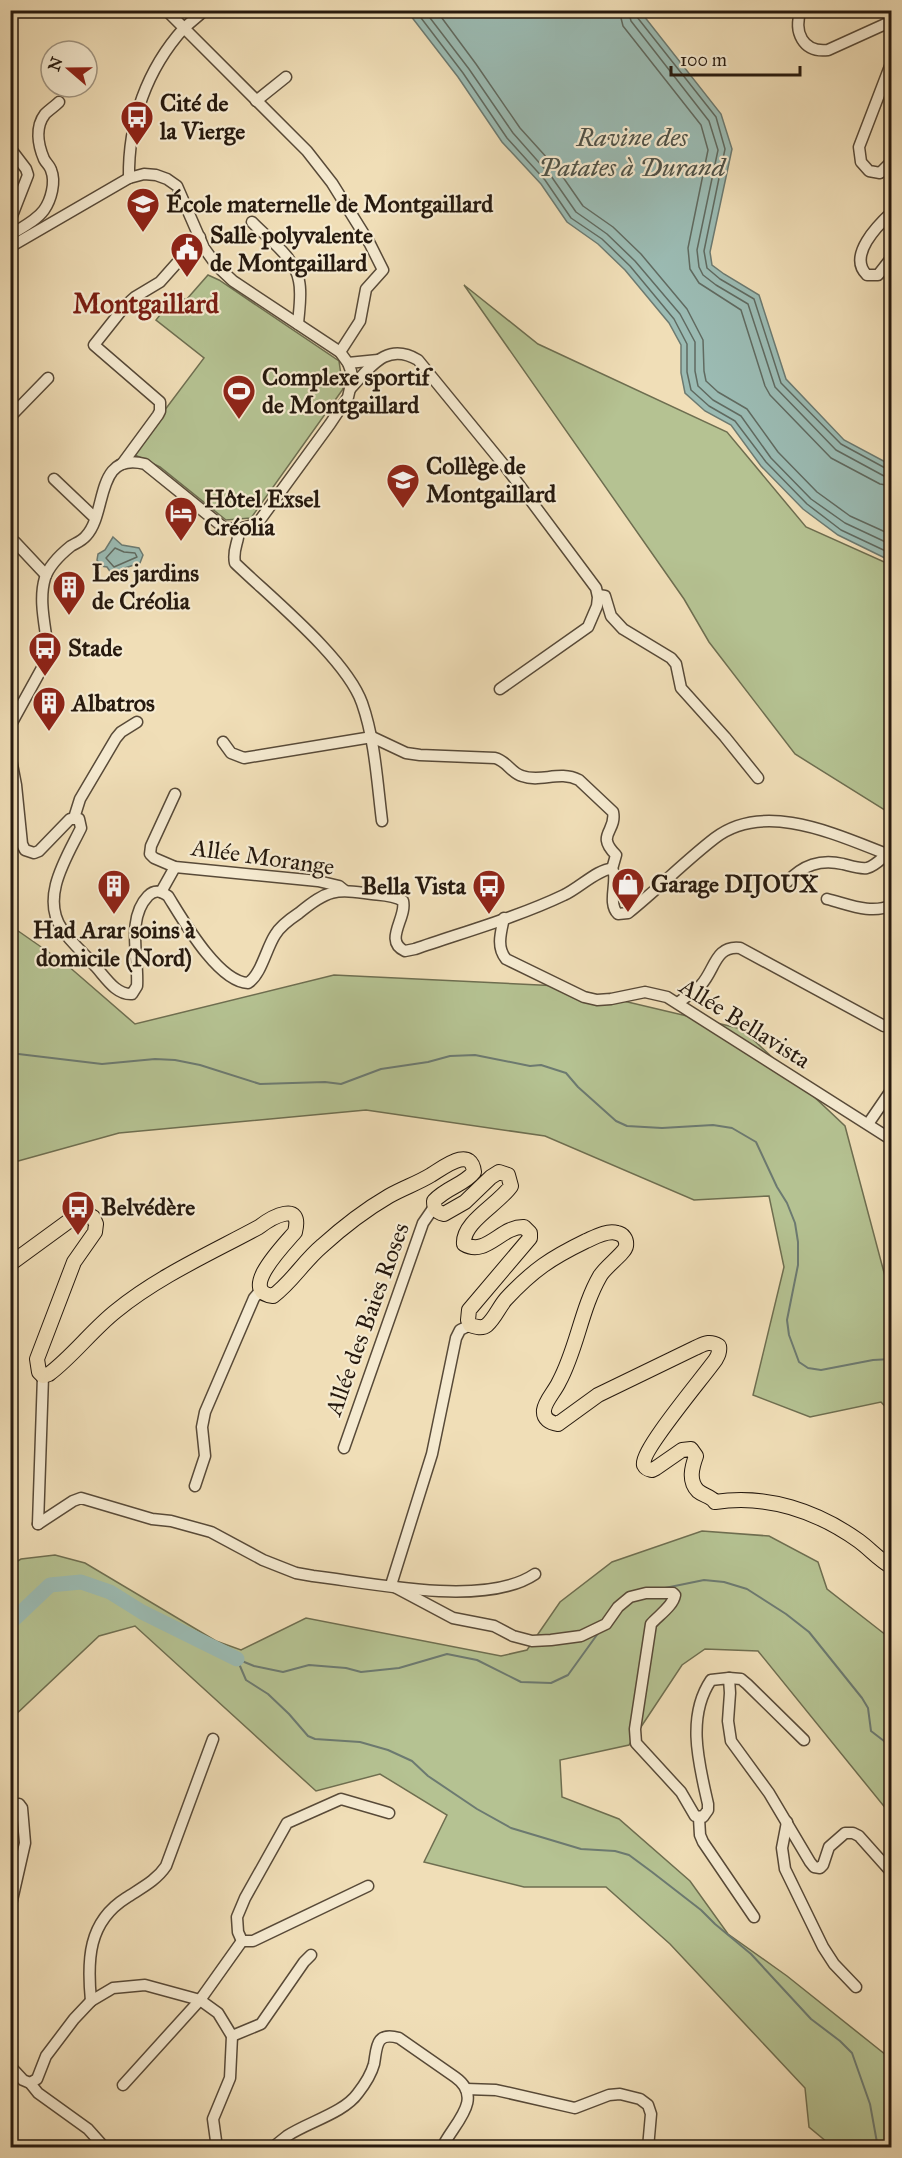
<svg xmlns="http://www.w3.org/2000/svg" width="902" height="2158" font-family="'IM FELL Great Primer',serif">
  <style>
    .green { fill: #b5c292; stroke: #6e6e50; stroke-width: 1.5 }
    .water { fill: #9bbbb3; stroke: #6c7a71; stroke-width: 1.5 }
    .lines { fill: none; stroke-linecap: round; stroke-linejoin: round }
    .shore { stroke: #606a60; stroke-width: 1.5 }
    .stream { stroke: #6c7a71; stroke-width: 2 }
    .river { stroke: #9bbbb3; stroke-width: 15 }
    .minor-casing { stroke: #584a38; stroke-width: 13 }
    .major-casing { stroke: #26190e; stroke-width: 16 }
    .minor { stroke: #f5ead0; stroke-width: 10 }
    .major { stroke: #f0deb7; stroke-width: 14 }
    .labels { text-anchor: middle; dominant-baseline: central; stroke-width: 4.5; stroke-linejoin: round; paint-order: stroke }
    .poi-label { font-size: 24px; font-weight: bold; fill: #26190e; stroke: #f5ead0; text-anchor: start }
    .street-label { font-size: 24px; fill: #26190e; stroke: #f5ead0 }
    .water-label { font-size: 26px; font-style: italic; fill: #4f5248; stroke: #f5ead0 }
    .quarter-label { font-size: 27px; font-weight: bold; fill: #7a1f14; stroke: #f5ead0 }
  </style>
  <rect width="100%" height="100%" fill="#f0deb7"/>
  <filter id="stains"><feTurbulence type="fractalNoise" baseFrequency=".00333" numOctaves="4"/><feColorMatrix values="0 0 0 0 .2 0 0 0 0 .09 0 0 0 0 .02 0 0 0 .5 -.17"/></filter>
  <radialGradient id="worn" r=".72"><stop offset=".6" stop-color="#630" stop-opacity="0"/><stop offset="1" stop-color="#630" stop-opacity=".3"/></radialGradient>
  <g class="green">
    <polygon points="208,275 219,280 339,361 343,389 251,518 226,520 160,467 135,455 134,451 204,358 156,320 176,294 186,300"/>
    <polygon points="464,285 538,344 727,432 806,527 891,565 891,814 795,754 709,642 684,599"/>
    <polygon points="11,926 67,965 135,1024 334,975 560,986 742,1029 845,1126 886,1280 891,1283 891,1413 881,1402 810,1417 753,1395 784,1267 769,1196 694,1200 545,1136 366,1110 119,1133 11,1163"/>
    <polygon points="702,1531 769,1536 818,1562 827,1589 891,1639 891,1815 758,1651 705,1649 682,1665 629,1745 560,1760 562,1797 619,1819 690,1881 728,1934 787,1976 891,2059 891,2147 833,2147 809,2127 805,2088 670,1944 606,1887 524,1887 424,1862 447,1815 380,1774 316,1791 135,1626 99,1636 11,1719 11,1565 21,1559 55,1555 85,1563 216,1641 241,1650 306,1618 501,1656 527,1650 560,1602 612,1562"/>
  </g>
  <g class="water">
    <polygon points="407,11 640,11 721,114 732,149 710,252 712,265 724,274 759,295 786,379 844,440 891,465 891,561 838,535 803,509 761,466 731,425 705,411 685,393 681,373 681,345 669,323 625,270 598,244 567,222 541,184 502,142 458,77"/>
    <polygon points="113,537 122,545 139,548 143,555 140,563 125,568 116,580 107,567 101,566 97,560 98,554 105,550"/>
  </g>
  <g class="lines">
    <g class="shore">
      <polyline points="415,10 463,73 507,138 545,180 571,218 602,239 630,266 674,319 687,344 687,372 691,390 709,406 735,421 766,462 807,504 841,530 892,554"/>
      <polyline points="424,10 469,69 513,133 551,176 576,212 607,234 635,261 680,314 695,342 695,371 698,386 713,400 741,416 771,458 811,499 845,523 892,545"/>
      <polyline points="436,10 476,64 520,128 558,170 583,206 613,227 641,254 687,309 703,340 704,371 706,381 718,392 747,409 778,452 817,492 850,516 892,535"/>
      <polyline points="619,10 623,26 701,125 708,150 688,248 690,269 699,283 741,310 765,386 770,395 831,458 880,484 892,486"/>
      <polyline points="628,10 631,21 709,121 718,150 697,250 699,267 703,275 716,285 748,304 775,387 836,450 884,476 892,477"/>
      <polyline points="635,10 637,17 716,117 725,149 704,251 707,268 720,279 754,299 781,383 841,444 887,469 892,470"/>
      <polygon points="115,548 124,552 135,553 137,557 114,567 106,558"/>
    </g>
    <g class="stream">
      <polyline points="10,1053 102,1064 155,1059 175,1060 200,1065 260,1084 325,1082 341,1084 381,1069 428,1062 450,1056 475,1055 530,1066 541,1065 566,1073 578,1087 616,1121 627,1126 662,1128 713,1125 732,1128 756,1142 777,1187 787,1203 795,1223 798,1242 798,1265 787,1320 789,1335 799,1362 808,1368 821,1370 873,1360 892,1359"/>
      <polyline points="665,1588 704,1580 724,1582 747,1589 786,1614 809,1632 862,1698 868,1708 871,1731 884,1741 892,1753"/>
      <polyline points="237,1659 246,1680 268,1694 289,1714 308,1736 315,1739 360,1742 388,1750 412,1761 428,1776 477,1809 511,1828 581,1849 615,1851 629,1855 652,1872 701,1910 715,1924 751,1954 811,2019 840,2041 852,2053 870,2104 878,2148"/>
      <polyline points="237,1659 254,1666 283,1672 309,1665 346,1668 361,1672 399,1668 447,1654 477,1660 521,1682 551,1683 568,1675 599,1632"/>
    </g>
    <polyline class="river" points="10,1623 50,1585 81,1582 110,1592 142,1612 237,1659"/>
    <defs>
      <g id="minor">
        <polyline points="205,10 184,28 307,151 332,183 370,244 383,270 366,289 360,321 340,352"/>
        <path d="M801,10c-8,22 2,43 27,40l64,-29"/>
        <polyline points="892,61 859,147 861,162 869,171 880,173 892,161"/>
        <polyline points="256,101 286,77"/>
        <polyline points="10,148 26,169 28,175 10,221"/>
        <path d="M129,178c-1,-56 18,-109 55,-150l-18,-18"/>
        <path d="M892,212c-14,13 -45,44 -25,63h11l14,-18"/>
        <path d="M252,222c15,16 43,35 47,59 3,13 0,29 -1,43"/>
        <path d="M10,235c11,-7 26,-14 34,-25 7,-10 12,-28 7,-40 -1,-4 -5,-7 -7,-11 -6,-14 -9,-32 1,-45 4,-4 10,-8 14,-12"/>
        <path d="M10,247l119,-69 15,-4 12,1 11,4 10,7 27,62 13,18 16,15 107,71 8,11 3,8 1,9 -4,17 -18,27 -70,96c-11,9 -23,10 -37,7l-78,-63c-51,-13 -37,49 -59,72 -4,5 -10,7 -15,10 -10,8 -22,20 -26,32 -7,23 1,50 3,73l-1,8 -37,67"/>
        <polyline points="348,363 378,360"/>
        <path d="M350,389c20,-21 36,-48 68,-29l90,110 88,118 2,9 -1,9 -9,21 -88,62"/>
        <polyline points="10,417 48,378"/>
        <polyline points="122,464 158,415 160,411 160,402 94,345 125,306 135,297 160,282 200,237"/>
        <polyline points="54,479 95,518"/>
        <path d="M239,529c0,14 -7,20 -4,34 35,34 111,95 127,140 13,37 15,78 20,118"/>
        <polyline points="15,542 46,575"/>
        <polyline points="598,595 605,596 611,616 623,629 671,658 676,664 681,688 725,737 758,778"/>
        <path d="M223,742l8,11 13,5 128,-21 34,16 14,2 75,3c12,3 16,15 27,18 19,7 37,-6 57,4l34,32c4,20 -18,22 3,43l-4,14"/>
        <path d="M10,754l6,31 6,59 3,6 9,3 5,-2 31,-32h9l2,9c-14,29 -41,69 -19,101 9,14 23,25 34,38 10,11 20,28 36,27l5,-8c2,-28 -11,-67 11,-90 7,-7 13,-5 20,0 15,24 50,86 80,87 13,-8 18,-34 27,-48 5,-9 15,-16 24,-22 29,-24 36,-24 73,-19 10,1 22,1 31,7 4,17 -20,40 2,50l10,-2c49,-17 103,-32 149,-54 14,-6 35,-27 48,-26l2,4c2,13 -6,31 4,41l10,-1c30,-24 57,-52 87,-75 51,-39 126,-1 177,18"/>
        <polyline points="175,794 151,846 150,854 154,858 175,867 318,881 339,886 344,890"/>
        <polyline points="74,818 80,799 116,738 121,732 137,722"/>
        <path d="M787,882c16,-17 33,-23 56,-18 8,2 16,5 24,4 8,-2 14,-9 20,-14"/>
        <polyline points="161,892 175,867"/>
        <path d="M827,899c21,5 44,16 65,6"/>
        <path d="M504,918c-3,14 -8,29 2,41l78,38 13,3 14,-1 34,-7 22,5 225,143"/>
        <path d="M678,1003c7,-6 16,-11 23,-18 14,-15 14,-40 39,-37l144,78"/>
        <polyline points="868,1124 892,1089"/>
        <path d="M470,1325l-10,5 -4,8 -24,116 -41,131 62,33 41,8 19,10 19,5 19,-1 30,-4 25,-12 12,-17 12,-10 16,-4h27l2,2c-2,11 -16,20 -24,29l-16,105 1,14 45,49 14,24 8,1 5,-7v-6c-9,-40 -22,-87 3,-124l18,-2 1,15 -2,28 3,20 38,52 41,69 4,5 6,1 3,-3 6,-18 16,-14h8l6,3 33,37"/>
        <polyline points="344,1448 423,1223 434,1207"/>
        <polyline points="195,1486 205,1456 202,1427 205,1412 254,1298 261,1290"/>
        <path d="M38,1524l35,-23 8,-3 71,21 19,2 40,11 52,28 33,13 17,3c59,7 172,32 222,-2"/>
        <polyline points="38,1524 43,1376"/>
        <polyline points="729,1678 741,1679 747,1684 804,1740"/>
        <polyline points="10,1806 19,1804 22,1808 25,1843 10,1909"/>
        <polyline points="699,1818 700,1835 703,1842 754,1917"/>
        <polyline points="787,1822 782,1848 785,1869 823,1947 834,1964 856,1987"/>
        <polyline points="242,1941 238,1932 237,1917 245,1898 287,1823 341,1799 389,1813"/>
        <polyline points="242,1941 253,1941 368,1886"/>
        <path d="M91,2001c-4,-41 -3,-79 35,-103 15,-10 30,-17 40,-32l47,-127"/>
        <polyline points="232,2036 261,2024 304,1962 311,1955"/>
        <polyline points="10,2066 23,2080 30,2083 38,2093 88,2129 105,2148"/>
        <polyline points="30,2083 37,2079 46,2056 74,2019 91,2001 113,1988 145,1985 200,2000 218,2013 232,2036 230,2078 213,2119 217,2148"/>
        <polyline points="123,2085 200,2000 242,1941"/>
        <polyline points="466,2089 496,2090 575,2108 609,2095 620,2094 640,2099 648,2105 651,2114 648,2148"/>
        <path d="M272,2148c5,-4 10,-8 15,-12 21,-14 57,-23 71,-43 7,-9 13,-18 16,-29 3,-16 1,-33 25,-26l56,39c31,22 -3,48 -13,71"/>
      </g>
      <path id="major" d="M10,1264l63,-46 12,-4 8,3 3,7 -1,8 -21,30 -37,97 2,13 4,4 6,-2c24,-18 43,-44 67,-63 43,-35 95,-58 143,-84 13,-10 44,-27 36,5 -10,12 -58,60 -22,64 19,-14 31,-35 49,-50 21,-19 43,-36 67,-50 14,-8 29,-13 42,-21 12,-7 40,-30 43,-3 -10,13 -27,15 -40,29 0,8 2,11 10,13l21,-12 26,-25 8,-5 9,3 3,11c-12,18 -49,36 -47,58 22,13 37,-18 60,-17l6,6v5l-61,72 -1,10 2,5c6,2 12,4 17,0 8,-7 12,-18 19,-26 27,-29 45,-41 80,-58 9,-4 21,-11 31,-8 6,1 10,6 9,13 -1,7 -21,21 -26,30 -19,33 -23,73 -41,106 -4,9 -14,19 -15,28 -1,9 6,13 14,14l40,-29 97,-47c9,-4 14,-8 24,-2 1,5 0,8 -3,13 -10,15 -76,92 -72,106 2,4 4,4 8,5l4,-2 26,-18 9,-1 5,7c-4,11 -8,25 2,35 6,5 13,5 17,11 52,-8 102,9 144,39 11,8 20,19 33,26"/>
    </defs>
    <use href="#minor" class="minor-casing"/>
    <use href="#major" class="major-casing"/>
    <use href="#minor" class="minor"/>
    <use href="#major" class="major"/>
  </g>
  <defs>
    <symbol id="bus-pin" viewBox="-11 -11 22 30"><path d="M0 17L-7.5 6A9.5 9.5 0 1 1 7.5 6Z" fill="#8f2418" stroke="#f5ead0"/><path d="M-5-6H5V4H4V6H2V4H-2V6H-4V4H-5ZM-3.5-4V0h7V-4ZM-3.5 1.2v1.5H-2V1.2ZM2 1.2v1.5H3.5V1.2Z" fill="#fff"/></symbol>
    <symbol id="school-pin" viewBox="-11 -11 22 30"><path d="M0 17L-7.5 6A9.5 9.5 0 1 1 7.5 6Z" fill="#8f2418" stroke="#f5ead0"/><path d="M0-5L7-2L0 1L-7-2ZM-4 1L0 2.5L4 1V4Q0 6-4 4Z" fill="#fff"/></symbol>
    <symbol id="civic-pin" viewBox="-11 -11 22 30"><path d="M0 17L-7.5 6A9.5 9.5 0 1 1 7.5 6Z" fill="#8f2418" stroke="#f5ead0"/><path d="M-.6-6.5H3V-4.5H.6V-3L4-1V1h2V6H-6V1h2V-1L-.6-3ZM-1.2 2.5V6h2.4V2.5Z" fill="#fff"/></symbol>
    <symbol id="stadium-pin" viewBox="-11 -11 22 30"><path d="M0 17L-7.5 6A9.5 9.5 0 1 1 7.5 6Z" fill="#8f2418" stroke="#f5ead0"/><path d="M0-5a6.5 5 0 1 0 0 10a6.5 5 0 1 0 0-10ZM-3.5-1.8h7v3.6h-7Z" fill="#fff"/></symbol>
    <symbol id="hotel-pin" viewBox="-11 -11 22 30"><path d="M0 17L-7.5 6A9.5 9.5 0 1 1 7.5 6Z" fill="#8f2418" stroke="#f5ead0"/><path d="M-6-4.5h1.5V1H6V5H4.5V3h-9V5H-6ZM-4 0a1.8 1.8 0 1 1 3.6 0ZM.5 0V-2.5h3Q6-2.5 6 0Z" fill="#fff"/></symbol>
    <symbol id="building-pin" viewBox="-11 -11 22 30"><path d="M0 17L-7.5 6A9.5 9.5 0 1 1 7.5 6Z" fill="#8f2418" stroke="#f5ead0"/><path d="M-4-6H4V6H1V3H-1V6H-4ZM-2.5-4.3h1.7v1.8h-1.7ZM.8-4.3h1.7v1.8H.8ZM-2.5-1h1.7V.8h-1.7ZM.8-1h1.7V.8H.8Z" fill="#fff"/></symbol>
    <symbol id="shop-pin" viewBox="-11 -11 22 30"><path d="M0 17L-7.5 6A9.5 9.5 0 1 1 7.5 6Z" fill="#8f2418" stroke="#f5ead0"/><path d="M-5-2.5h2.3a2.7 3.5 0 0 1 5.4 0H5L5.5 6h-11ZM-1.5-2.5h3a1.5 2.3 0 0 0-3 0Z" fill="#fff"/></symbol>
  </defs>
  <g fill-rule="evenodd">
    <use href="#bus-pin" x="118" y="98" width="38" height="52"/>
    <use href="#school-pin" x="124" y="185" width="38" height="52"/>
    <use href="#civic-pin" x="168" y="230" width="38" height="52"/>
    <use href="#stadium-pin" x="220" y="372" width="38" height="52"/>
    <use href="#school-pin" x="384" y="461" width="38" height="52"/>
    <use href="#hotel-pin" x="162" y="494" width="38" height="52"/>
    <use href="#building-pin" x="50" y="568" width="38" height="52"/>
    <use href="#bus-pin" x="26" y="629" width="38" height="52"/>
    <use href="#building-pin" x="30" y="684" width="38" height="52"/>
    <use href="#shop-pin" x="609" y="865" width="38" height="52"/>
    <use href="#building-pin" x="95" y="867" width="38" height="52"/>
    <use href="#bus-pin" x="470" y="867" width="38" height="52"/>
    <use href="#bus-pin" x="59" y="1188" width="38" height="52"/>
  </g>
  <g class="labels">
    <g class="poi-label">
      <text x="160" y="103">Cité de<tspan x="160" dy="28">la Vierge</tspan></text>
      <text x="166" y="204">École maternelle de Montgaillard</text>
      <text x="210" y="235">Salle polyvalente<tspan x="210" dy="28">de Montgaillard</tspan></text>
      <text x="262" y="377">Complexe sportif<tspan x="262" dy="28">de Montgaillard</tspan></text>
      <text x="426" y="466">Collège de<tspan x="426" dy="28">Montgaillard</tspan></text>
      <text x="204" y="499">Hôtel Exsel<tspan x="204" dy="28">Créolia</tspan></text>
      <text x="92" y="573">Les jardins<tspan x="92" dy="28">de Créolia</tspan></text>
      <text x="68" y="648">Stade</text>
      <text x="72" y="703">Albatros</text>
      <text x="651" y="884">Garage DIJOUX</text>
      <text x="466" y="886" text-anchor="end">Bella Vista</text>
      <text x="114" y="930" text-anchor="middle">Had Arar soins à<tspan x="114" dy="28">domicile (Nord)</tspan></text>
      <text x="101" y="1207">Belvédère</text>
    </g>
    <g class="street-label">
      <text transform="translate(263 857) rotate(8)">Allée Morange</text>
      <text transform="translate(745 1023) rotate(32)">Allée Bellavista</text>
      <text transform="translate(367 1319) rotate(-70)">Allée des Baies Roses</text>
    </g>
    <g class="water-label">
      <text x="632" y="137">Ravine des<tspan x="632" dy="30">Patates à Durand</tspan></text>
    </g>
    <g class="quarter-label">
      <text x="146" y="303">Montgaillard</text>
    </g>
  </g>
  <rect width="902" height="2158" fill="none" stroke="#f0deb7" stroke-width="36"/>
  <rect x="12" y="12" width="878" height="2134" fill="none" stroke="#26190e" stroke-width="3"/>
  <rect x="18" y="18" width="866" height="2122" fill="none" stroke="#26190e" stroke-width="1.5"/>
  <g transform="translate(69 69) rotate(290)"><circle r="28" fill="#f5ead0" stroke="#a29682" stroke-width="1.5"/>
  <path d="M0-4.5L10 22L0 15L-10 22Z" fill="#8f2418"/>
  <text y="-9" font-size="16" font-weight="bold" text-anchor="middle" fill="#26190e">N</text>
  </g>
  <path d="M671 66v9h129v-9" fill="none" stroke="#26190e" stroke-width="3"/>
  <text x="680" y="66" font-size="18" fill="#26190e" stroke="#f5ead0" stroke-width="4.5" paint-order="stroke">100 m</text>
  <rect width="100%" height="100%" filter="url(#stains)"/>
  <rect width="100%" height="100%" fill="url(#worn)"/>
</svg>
